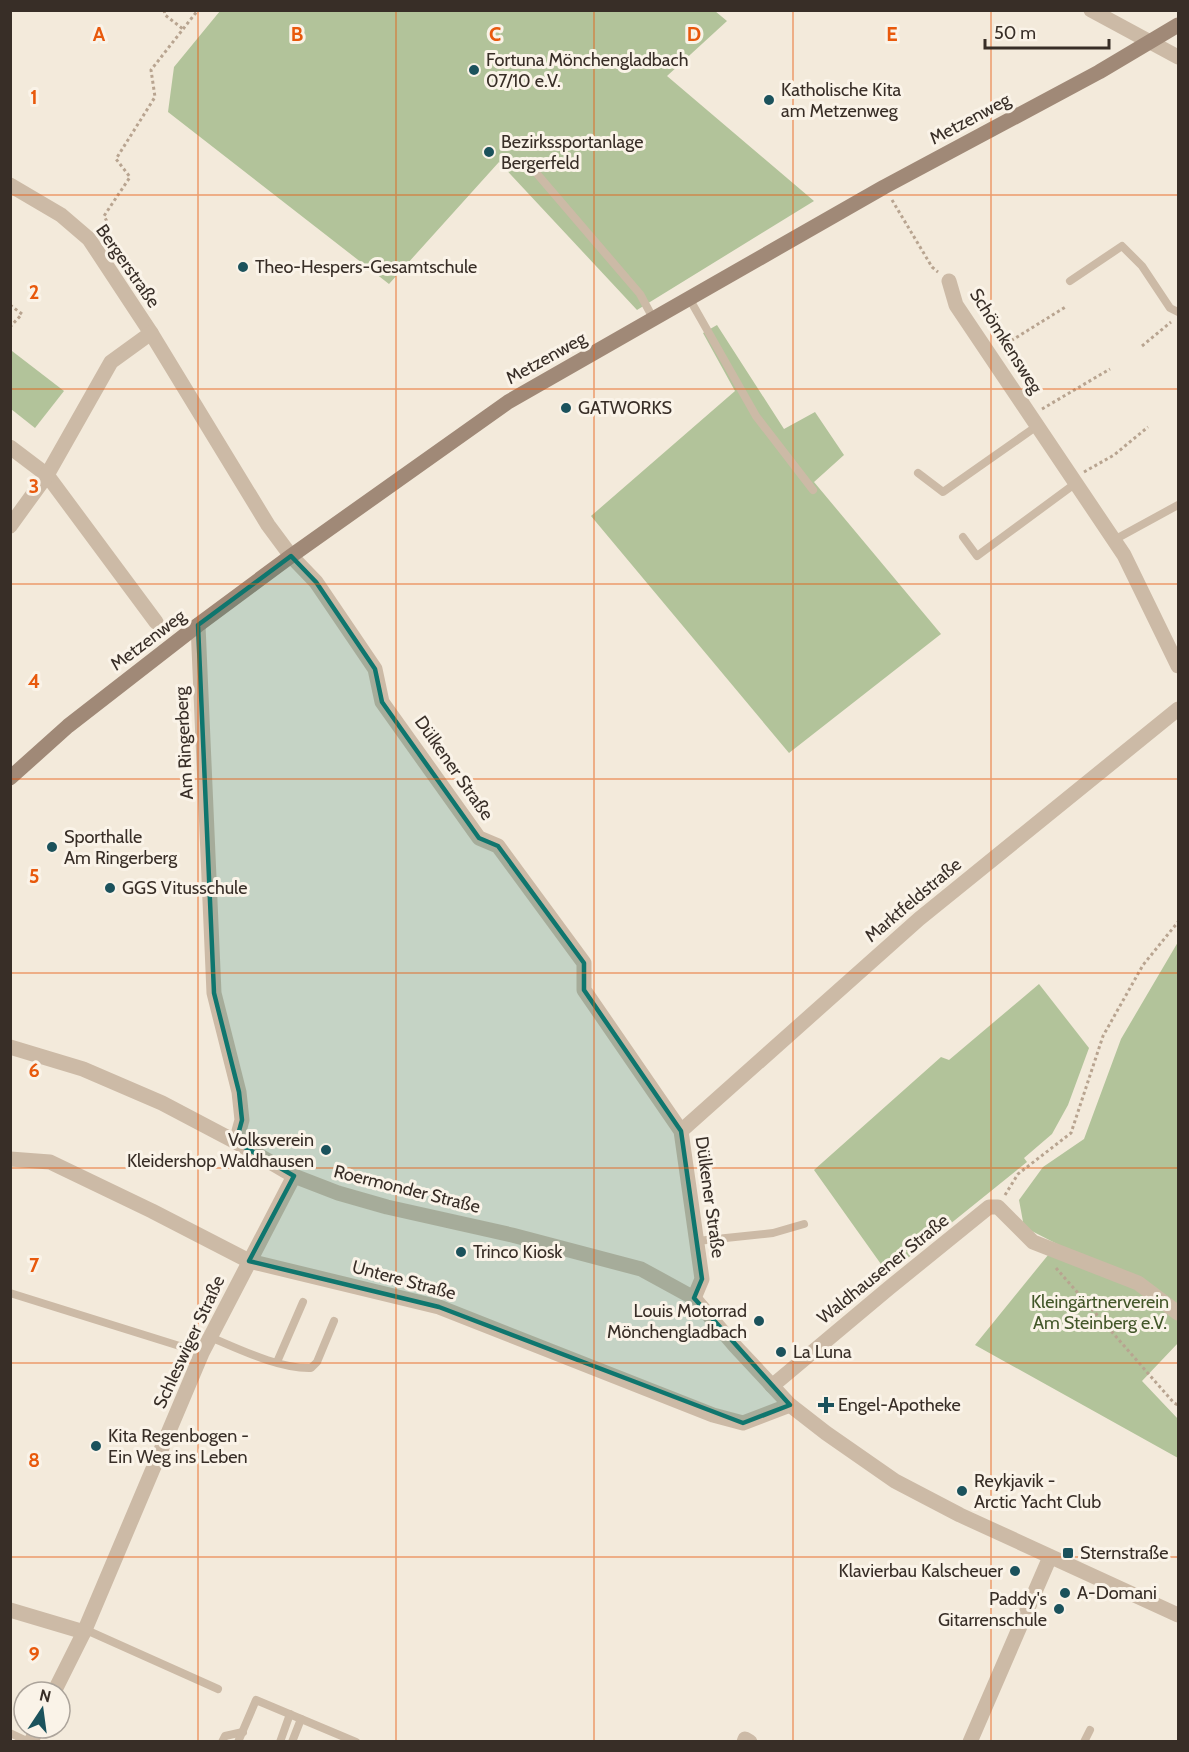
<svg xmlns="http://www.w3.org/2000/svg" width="1189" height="1752" font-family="Cabin,sans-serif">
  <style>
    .green { fill: #b2c39a }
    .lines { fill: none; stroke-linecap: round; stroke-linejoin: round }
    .path { stroke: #b8a490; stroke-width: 3; stroke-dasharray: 3 3; stroke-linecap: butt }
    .service { stroke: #ccbaa6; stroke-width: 8 }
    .minor { stroke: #ccbaa6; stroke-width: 15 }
    .tertiary { stroke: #ccbaa6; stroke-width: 15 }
    .secondary { stroke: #a08977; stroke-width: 15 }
    .marked { fill: #0f766e; fill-opacity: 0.2; stroke: #0f766e; stroke-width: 4.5; stroke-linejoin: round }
    .grid { fill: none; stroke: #e8590c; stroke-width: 1.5; stroke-opacity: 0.55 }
    .poi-dot { fill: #1b525c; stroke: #faf3e8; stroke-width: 2 }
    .labels { text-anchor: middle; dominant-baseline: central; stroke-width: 6; stroke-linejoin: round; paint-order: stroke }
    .poi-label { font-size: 18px; fill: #382e27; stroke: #faf3e8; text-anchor: start }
    .street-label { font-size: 18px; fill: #382e27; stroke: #faf3e8 }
    .park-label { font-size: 18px; fill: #43572a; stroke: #faf3e8 }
    .grid-label { font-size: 20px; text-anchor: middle; font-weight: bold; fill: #e8590c; stroke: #faf3e8; stroke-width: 6; stroke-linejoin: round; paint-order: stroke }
  </style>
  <rect width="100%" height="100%" fill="#f3eadb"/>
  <g class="green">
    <polygon points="220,11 715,11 727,21 667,76 814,201 637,310 499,162 389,284 168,112 174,67"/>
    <polygon points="717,325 784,429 815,412 844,455 814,482 941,634 789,753 591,516 735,391 703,333"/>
    <polygon points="12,351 64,391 35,428 11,409"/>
    <polygon points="1178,942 1178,1343 1142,1381 1178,1419 1178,1458 975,1345 1057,1244 1024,1227 1019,1200 1043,1167 1084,1139 1121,1039"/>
    <polygon points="1039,984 1089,1048 1068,1105 1052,1134 1024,1158 1027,1162 888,1274 814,1170 941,1057 949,1060"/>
  </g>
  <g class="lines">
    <g class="path">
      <polyline points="164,10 165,15 183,29"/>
      <polyline points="892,200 932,267 938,272"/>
      <polyline points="100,232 110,227 104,216 130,177 116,159 155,97 151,70 198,10"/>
      <polyline points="10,305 22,314 10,327"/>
      <polyline points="1142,346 1171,322"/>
      <polyline points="1001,347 1067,306"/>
      <polyline points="1042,409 1110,369"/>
      <polyline points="1084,472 1114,455 1148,427"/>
      <polyline points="1005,1195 1018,1174 1071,1133 1103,1036 1143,965 1178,922"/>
      <polyline points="1056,1268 1174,1403 1178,1405"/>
    </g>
    <g class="service">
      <polyline points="526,161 640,294 654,320"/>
      <polyline points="1070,281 1122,246 1142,266 1170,308 1178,312"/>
      <polyline points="689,298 756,416 813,490"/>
      <polyline points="918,473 943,492 1037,426"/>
      <polyline points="963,537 977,556 1076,483"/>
      <polyline points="1114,540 1178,505"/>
      <polyline points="697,1241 773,1233 804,1224"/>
      <polyline points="10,1293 202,1353"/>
      <path d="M210,1337c29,12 69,32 101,31l6,-6 17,-41"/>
      <polyline points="277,1362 303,1302"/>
      <polyline points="84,1629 218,1689"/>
      <polyline points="10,1733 29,1742"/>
      <polyline points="222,1742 225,1736 243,1732"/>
      <polyline points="238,1742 256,1700 356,1742"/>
      <polyline points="280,1742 290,1714"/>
      <polyline points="292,1742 301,1719"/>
      <polyline points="1084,1742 1090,1730"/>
    </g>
    <g class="minor">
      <polyline points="10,185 61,215 89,239 151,333 268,525 291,556 316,582 375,669 382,702 479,838 498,846 584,963 584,990 681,1131 702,1279 694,1298"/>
      <polyline points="949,281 956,305 1124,555 1178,666"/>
      <polyline points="10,447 47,475 156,622"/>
      <polyline points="10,526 47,475 111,362 151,333"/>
      <polyline points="198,625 214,993 239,1092 242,1120 236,1142"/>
      <polyline points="681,1131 919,919 1178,709"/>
      <polyline points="10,1159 50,1162 152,1211 249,1261 439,1307 713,1415 743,1423 790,1405"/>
      <polyline points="772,1386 889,1288 989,1207 998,1207 1033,1242 1138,1283 1178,1313"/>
      <polyline points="10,1610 84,1632"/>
      <polyline points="54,1692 84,1632 202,1353 294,1176"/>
      <polyline points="31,1742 37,1728"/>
      <polyline points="744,1742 745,1739 750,1742"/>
      <polyline points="970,1742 1050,1557"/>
    </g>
    <g class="tertiary">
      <polyline points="1091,10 1178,57"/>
      <polyline points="10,1047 83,1069 162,1103 236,1142 294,1176 338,1193 387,1207 512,1235 641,1269 694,1298 735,1346 790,1405 826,1433 895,1481 960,1515 1178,1615"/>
    </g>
    <polyline class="secondary" points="10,778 68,726 198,625 291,556 508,402 884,187 1099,72 1178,25"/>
  </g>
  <path class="marked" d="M291,556l25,26 59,87 7,33 97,136 19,8 86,117v27l97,141 21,148 -8,19 96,107 -47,18 -304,-116 -190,-46 45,-85 -58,-34 6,-22 -3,-28 -25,-99 -16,-368z"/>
  <path class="grid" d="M198,10v1732M396,10v1732M594,10v1732M793,10v1732M991,10v1732M10,195h1168M10,389h1168M10,584h1168M10,779h1168M10,973h1168M10,1168h1168M10,1363h1168M10,1557h1168"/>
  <g class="poi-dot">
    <circle cx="474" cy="70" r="6"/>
    <circle cx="769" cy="100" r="6"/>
    <circle cx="489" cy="152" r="6"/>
    <circle cx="243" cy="267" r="6"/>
    <circle cx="566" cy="408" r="6"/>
    <circle cx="52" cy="847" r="6"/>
    <circle cx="110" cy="888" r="6"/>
    <circle cx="326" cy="1150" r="6"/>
    <circle cx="461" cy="1252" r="6"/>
    <circle cx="759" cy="1321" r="6"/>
    <circle cx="781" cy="1352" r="6"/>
    <path d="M823 1396h6v6h6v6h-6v6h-6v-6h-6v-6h6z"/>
    <circle cx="96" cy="1446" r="6"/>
    <circle cx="962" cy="1491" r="6"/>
    <rect x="1062" y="1547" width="12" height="12" rx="3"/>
    <circle cx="1015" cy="1571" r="6"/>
    <circle cx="1065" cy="1593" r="6"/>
    <circle cx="1059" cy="1609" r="6"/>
  </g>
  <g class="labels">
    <g class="poi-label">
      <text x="486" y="60">Fortuna Mönchengladbach<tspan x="486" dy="21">07/10 e.V.</tspan></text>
      <text x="781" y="90">Katholische Kita<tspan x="781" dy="21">am Metzenweg</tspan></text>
      <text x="501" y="142">Bezirkssportanlage<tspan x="501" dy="21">Bergerfeld</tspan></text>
      <text x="255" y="267">Theo-Hespers-Gesamtschule</text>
      <text x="578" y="408">GATWORKS</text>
      <text x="64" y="837">Sporthalle<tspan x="64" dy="21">Am Ringerberg</tspan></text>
      <text x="122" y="888">GGS Vitusschule</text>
      <text x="314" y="1140" text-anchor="end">Volksverein<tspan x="314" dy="21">Kleidershop Waldhausen</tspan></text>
      <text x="473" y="1252">Trinco Kiosk</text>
      <text x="747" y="1311" text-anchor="end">Louis Motorrad<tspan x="747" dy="21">Mönchengladbach</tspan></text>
      <text x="793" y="1352">La Luna</text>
      <text x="838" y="1405">Engel-Apotheke</text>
      <text x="108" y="1436">Kita Regenbogen -<tspan x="108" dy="21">Ein Weg ins Leben</tspan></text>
      <text x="974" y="1481">Reykjavik -<tspan x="974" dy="21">Arctic Yacht Club</tspan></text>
      <text x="1080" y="1553">Sternstraße</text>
      <text x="1003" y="1571" text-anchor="end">Klavierbau Kalscheuer</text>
      <text x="1077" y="1593">A-Domani</text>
      <text x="1047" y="1599" text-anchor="end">Paddy's<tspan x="1047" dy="21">Gitarrenschule</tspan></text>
    </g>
    <g class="street-label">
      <text transform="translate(970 119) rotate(-28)">Metzenweg</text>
      <text transform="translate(128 266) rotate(55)">Bergerstraße</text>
      <text transform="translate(1006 341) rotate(58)">Schömkensweg</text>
      <text transform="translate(546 358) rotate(-29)">Metzenweg</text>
      <text transform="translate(148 640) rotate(-37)">Metzenweg</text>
      <text transform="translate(184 743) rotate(-93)">Am Ringerberg</text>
      <text transform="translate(454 768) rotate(55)">Dülkener Straße</text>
      <text transform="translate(913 900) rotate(-40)">Marktfeldstraße</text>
      <text transform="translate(407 1189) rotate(14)">Roermonder Straße</text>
      <text transform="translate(710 1197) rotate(82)">Dülkener Straße</text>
      <text transform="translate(883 1269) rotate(-39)">Waldhausener Straße</text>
      <text transform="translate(404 1280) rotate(15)">Untere Straße</text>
      <text transform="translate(189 1342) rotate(-65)">Schleswiger Straße</text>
    </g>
    <g class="park-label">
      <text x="1100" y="1302">Kleingärtnerverein<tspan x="1100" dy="21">Am Steinberg e.V.</tspan></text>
    </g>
  </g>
  <g class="grid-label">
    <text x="99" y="41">A</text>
    <text x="297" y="41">B</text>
    <text x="495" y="41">C</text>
    <text x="694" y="41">D</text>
    <text x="892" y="41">E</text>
    <text x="34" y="104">1</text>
    <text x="34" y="299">2</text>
    <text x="34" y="493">3</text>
    <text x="34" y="688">4</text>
    <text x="34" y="883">5</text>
    <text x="34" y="1077">6</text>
    <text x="34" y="1272">7</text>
    <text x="34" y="1467">8</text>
    <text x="34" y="1661">9</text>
  </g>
  <rect width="1189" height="1752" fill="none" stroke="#382e27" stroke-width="24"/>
  <g transform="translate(42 1710) rotate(13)"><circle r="28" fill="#faf3e8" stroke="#aca49b" stroke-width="1.5"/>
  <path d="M0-4.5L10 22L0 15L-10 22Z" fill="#1b525c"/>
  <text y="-9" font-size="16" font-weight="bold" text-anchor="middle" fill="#382e27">N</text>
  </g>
  <path d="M985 39v9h124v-9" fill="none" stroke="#382e27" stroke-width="3"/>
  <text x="994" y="39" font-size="18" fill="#382e27" stroke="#faf3e8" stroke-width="4.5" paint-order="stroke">50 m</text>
</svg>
